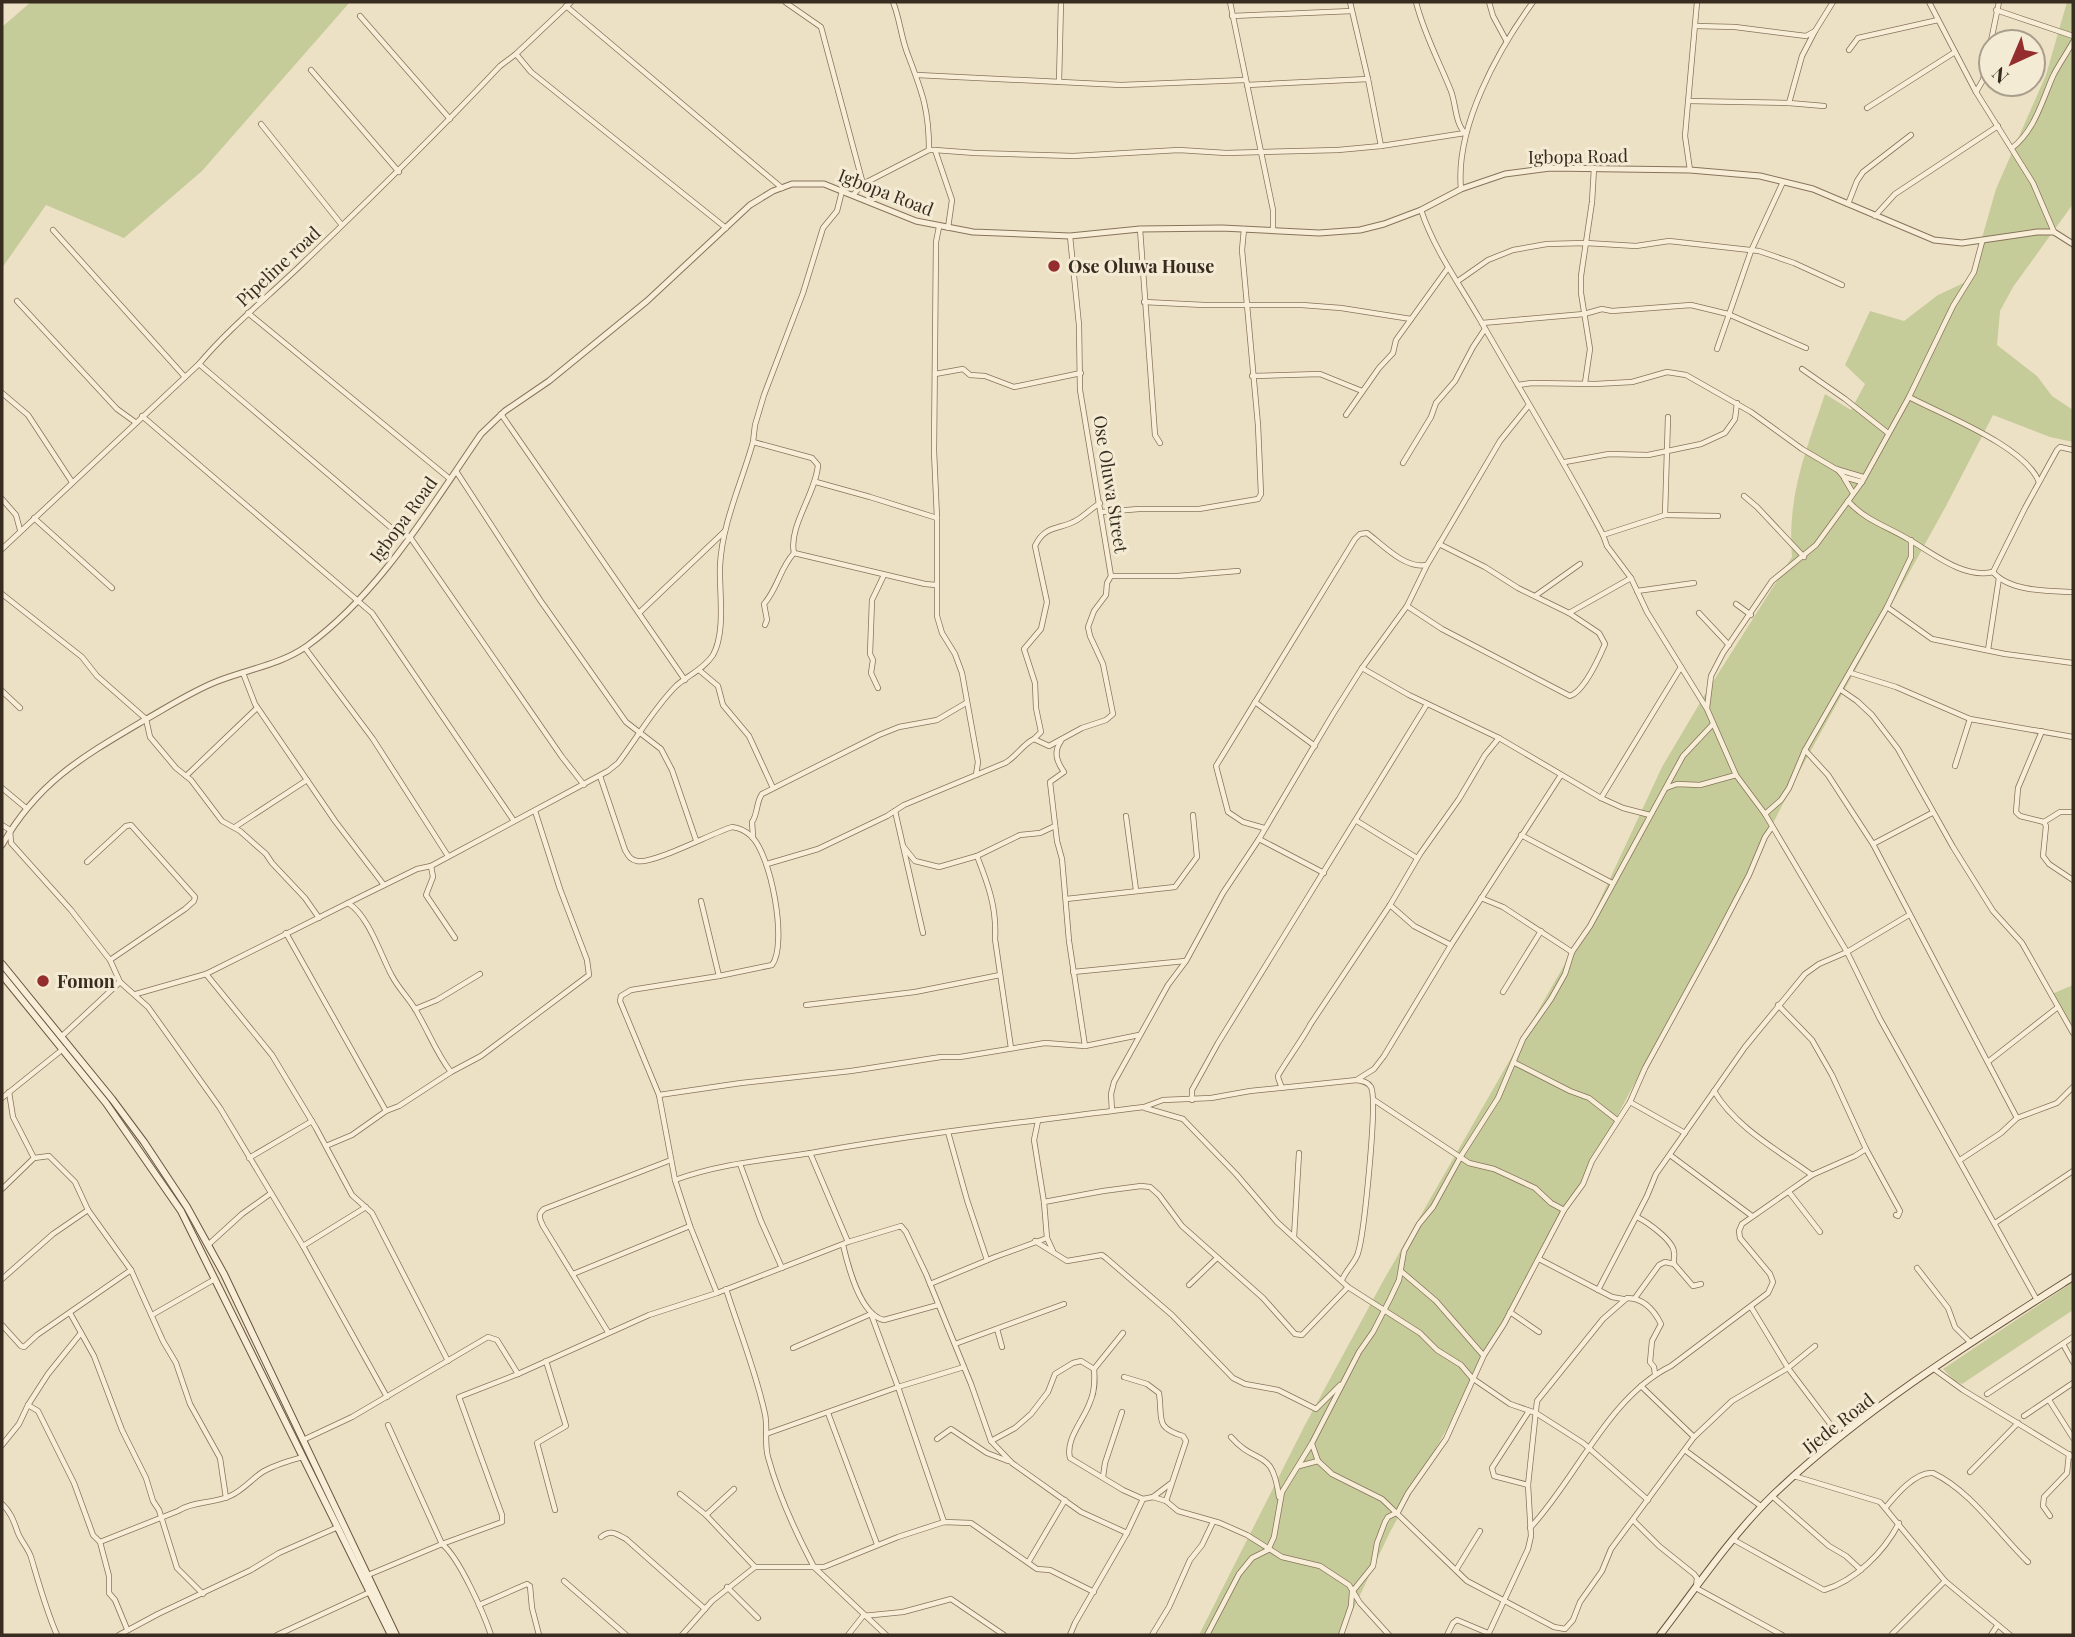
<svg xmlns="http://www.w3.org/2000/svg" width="2075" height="1637" font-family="'Playfair Display',serif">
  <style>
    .green { fill: #c5cb99 }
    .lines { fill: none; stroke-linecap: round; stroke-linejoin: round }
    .minor-casing { stroke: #87735c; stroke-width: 6 }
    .tertiary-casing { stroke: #87735c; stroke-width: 7 }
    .secondary-casing { stroke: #69543f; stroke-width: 8 }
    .minor { stroke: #f8eed8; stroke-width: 4.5 }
    .tertiary { stroke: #f8eed8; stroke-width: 5 }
    .secondary { stroke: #f8eed8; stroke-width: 6 }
    .poi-dot { fill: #942e2e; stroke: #f4ebd4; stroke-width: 2.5 }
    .labels { text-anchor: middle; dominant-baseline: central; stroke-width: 6; stroke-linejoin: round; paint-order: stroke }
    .street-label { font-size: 18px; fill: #382b1f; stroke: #f4ebd4 }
    .poi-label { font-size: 18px; font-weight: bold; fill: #382b1f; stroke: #f4ebd4; text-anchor: start }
  </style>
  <rect width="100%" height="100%" fill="#ede1c5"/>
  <g class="green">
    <polygon points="31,2 350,2 202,171 124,238 46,205 2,268 2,27"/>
    <path d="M2067,2h6v202l-60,83 -13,24 -3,34 40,31 15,20 21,14v32l-23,-5 -57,-22 -47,91 -147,266 -45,89 -203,378 -161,293 -49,103h-142l106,-210 77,-142 211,-368 69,-148 42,-71 88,-139c-5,-62 14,-106 33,-163l26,16 14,-26 -20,-19 25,-54 34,10 34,-26 32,-15 26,-91 50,-114z"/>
    <polygon points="2073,985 2073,1030 2052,994"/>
    <polygon points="2073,1282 2073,1310 1962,1384 1955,1381 1943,1369"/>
  </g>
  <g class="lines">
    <defs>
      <g id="minor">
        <polyline points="785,2 821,27 863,184"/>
        <path d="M893,2c7,17 8,36 15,53 14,37 21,54 21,95h6l17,50 -4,28"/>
        <polyline points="1230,2 1273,210 1273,230"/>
        <polyline points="1350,2 1368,79"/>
        <polyline points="1489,2 1493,16 1506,40"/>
        <polyline points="1929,2 1976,92 2033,183 2054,232"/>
        <polyline points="566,6 782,188"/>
        <polyline points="1996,10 2073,36"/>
        <polyline points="360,16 450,119"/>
        <polyline points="1232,16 1352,11"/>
        <polyline points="1696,26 1735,27 1806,36 1815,31 1802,56 1789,103 1824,106"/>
        <polyline points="1815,31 1833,2"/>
        <polyline points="1849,50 1858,38 1938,20"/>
        <polyline points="516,54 531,72 726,228"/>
        <polyline points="311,70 399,172"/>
        <polyline points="917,75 1121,85 1245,80"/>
        <polyline points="1059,82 1061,2"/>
        <path d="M1247,85l121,-6 13,67 84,-13c-10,-10 -9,-29 -14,-42 -12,-30 -27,-57 -35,-89"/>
        <polyline points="1976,92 1983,80 1999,2"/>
        <polyline points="1689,101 1789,103"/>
        <polyline points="1867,108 1955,52"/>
        <polyline points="261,124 341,224"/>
        <path d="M2012,148c23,-18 30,-47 41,-72 6,-12 14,-23 20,-34"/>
        <polyline points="935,150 975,153 1073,156 1179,150 1226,153 1338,150 1381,146"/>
        <polyline points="1690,170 1685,136 1697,2"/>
        <path d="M1461,189c-6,-62 37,-139 72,-187"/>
        <polyline points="853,195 863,184 929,150"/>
        <polyline points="1848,204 1857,181 1863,172 1911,135"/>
        <path d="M1421,210c13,39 37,72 58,108 41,72 85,143 124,217l4,11 24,32 16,34 60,97 29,66 29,39 82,138 33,67 157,281"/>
        <polyline points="1875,216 1895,194 1998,126"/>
        <polyline points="939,227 936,242 934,451 937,518 937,616 942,633 955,654 962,673 978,762 976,775"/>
        <polyline points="1140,229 1155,435 1160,443"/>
        <polyline points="53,230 185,377"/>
        <polyline points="1458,281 1488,260 1513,250 1547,244 1586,243 1636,246 1669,241 1759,251 1794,263 1842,285"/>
        <polyline points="17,301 117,409 135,422"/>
        <polyline points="1144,302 1204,305 1302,305 1341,308 1411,319"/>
        <polyline points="248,313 450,479"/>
        <polyline points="1482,323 1584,314 1602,309 1612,311 1691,305 1728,314 1806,348"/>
        <polyline points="1717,349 1751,251 1783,182"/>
        <polyline points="199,364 395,531 410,537 562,757 584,785"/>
        <polyline points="1802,369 1845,399 1888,433"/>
        <polyline points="935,374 963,369 970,375 985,376 1014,387 1081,373"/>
        <polyline points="1252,376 1320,374 1362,391"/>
        <polyline points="1585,383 1590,349 1581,293 1581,276 1592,202 1594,168"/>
        <polyline points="1518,385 1532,383 1595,384 1632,382 1667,372 1686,375 1751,412 1802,449 1836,469 1863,477"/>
        <polyline points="2,393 28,415 72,482"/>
        <path d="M1909,397c34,18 116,49 130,85"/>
        <polyline points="501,414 685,680"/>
        <polyline points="1346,415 1379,368 1393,353 1396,340 1448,268"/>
        <polyline points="142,416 372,613 514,821"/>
        <path d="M753,442l59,16 6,7c-2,28 -30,62 -24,88 -14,15 -16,35 -30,51l3,16 -2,5"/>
        <polyline points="1565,462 1609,454 1648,455 1701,444 1725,433 1735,419 1737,403"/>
        <polyline points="1403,463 1431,417 1436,403 1455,381 1473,347 1485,329"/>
        <polyline points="1837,469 1844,477 1862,482"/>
        <polyline points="456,471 540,600 626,722 661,749 672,770 696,840"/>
        <polyline points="1844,478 1853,493"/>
        <polyline points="816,482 870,497 937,518"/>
        <polyline points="1744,496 1757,507 1804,557"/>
        <polyline points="2,499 16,515 20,530"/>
        <path d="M1848,501c17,19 38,25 60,38 25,14 55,40 85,33"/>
        <polyline points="1102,512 1139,509 1199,509 1258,499 1261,494 1258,425 1242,250 1244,229"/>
        <polyline points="1665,515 1718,516"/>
        <polyline points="34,518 112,588"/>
        <polyline points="1603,535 1665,515 1668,417"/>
        <polyline points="1439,544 1485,567 1518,588 1569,613 1631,578"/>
        <path d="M2,549l197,-185c31,-37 69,-67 104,-101 67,-64 133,-129 197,-197l16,-12 55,-52"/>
        <polyline points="794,553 925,584 936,585"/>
        <polyline points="1993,572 2025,508 2057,450 2060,447 2073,450"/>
        <path d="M1993,572c17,20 57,19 80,20"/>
        <polyline points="1111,576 1177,576 1238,571"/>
        <polyline points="1637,591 1694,583"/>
        <polyline points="2,594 82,657 97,676 146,719 150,737 176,768 191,780 222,821 240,831 266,854 272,863 305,898 319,918"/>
        <polyline points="1535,596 1580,564"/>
        <polyline points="1736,604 1751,615"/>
        <path d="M1407,606l35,23 128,67c14,-5 29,-38 35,-52l-6,-11 -30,-20"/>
        <polyline points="1887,607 1932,639 2005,654 2073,663"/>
        <polyline points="639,613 725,531"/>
        <polyline points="1699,613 1729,645"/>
        <polyline points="305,648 373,739 448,856"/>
        <polyline points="1988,650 1999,578"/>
        <polyline points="1362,668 1409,695 1499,738 1601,798 1681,667"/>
        <polyline points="699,670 718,686 723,705 749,736 773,788"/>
        <polyline points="243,673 255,704 335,821 384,885"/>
        <polyline points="1851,673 1896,687 1970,719 2073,737"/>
        <polyline points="878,688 871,673 873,660 870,654 872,600 884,575"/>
        <polyline points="1841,690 1857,701 1872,715 1898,749 1953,847 1993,911 2022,943 2073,1033"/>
        <polyline points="2,691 20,708"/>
        <polyline points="1255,702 1315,746"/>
        <polyline points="1707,708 1711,676 1723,653 1772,581 1816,545 1862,482 1909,397 1953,306 1974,272 1982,242"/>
        <polyline points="2042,731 2018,788 2016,812 2020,816 2044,822 2060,812 2073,812"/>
        <path d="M1034,739l7,-7 -5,-24 -1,-25 -11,-34 17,-20 6,-27 -12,-56c10,-22 26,-16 42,-26 8,-5 15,-12 23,-17"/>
        <path d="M1061,741c-8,11 -4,21 3,31l-14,10 7,59 5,18 7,82 16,105"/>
        <polyline points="1805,750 1828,775 1873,844 2017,1118"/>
        <polyline points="1955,766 1970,719"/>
        <polyline points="186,776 257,708"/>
        <path d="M600,776l25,74c3,5 5,10 12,11 15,4 75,-28 95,-34 7,1 14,4 19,9 20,18 37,108 21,129l-53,11 -88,14 -10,6 -1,5 39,94 16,85 15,46 27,67"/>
        <polyline points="2,788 26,808"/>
        <polyline points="1666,788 1677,784 1700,785 1736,775"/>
        <polyline points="1601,798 1623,808 1650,815"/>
        <polyline points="895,811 923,933"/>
        <polyline points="1765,814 1781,800 1789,788 1805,750 1887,607 1911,557 1911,540"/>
        <polyline points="1126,816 1136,890"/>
        <polyline points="1357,821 1417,858"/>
        <polyline points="2044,822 2046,826 2043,856 2049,864 2073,880"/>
        <polyline points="2,825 10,830 11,843 71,910 110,960 120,982 148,1007 220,1108 303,1246 387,1397"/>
        <polyline points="235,827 307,780"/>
        <path d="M1264,828l-21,-6 -15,-10 -12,-46 139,-227 5,-5 7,-1c16,12 38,36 59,32"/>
        <polyline points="1521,835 1612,883"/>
        <path d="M753,836l-1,-14c6,-8 4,-20 10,-28l117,-59 20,-8 38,-7 29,-17"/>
        <polyline points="1259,839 1324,873"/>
        <polyline points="1873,844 1932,813"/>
        <polyline points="903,846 915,861 939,867 977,856 1020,835 1040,833 1055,826"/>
        <path d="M977,856c11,28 20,52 18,83l16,109"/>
        <polyline points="87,862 126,826 131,825 195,897 194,901 185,909 110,960"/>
        <path d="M767,864l51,-15 69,-33 17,-11 101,-42c11,-6 18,-19 29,-24l15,7 33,-18 24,-8 7,-6 -10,-50 -13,-28 -2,-9 6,-16 12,-16 1,-12 4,-7 -31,-186 -1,-65 -9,-89"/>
        <polyline points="431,866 433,877 426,895 455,938"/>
        <polyline points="1481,898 1503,907 1572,952"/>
        <polyline points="1066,899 1175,887 1197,857 1193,815"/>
        <polyline points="701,901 719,976"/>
        <path d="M348,903c21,13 32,51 44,73 8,15 20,25 27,40 11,19 18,38 32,56"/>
        <polyline points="1390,905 1414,926 1451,945"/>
        <polyline points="286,933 386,1111"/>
        <polyline points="1073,972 1185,961"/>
        <polyline points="206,974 272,1055 316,1128 352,1195 372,1213 448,1361"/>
        <polyline points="1503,992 1541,931"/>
        <path d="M136,994l70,-20 158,-79 53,-26 14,-3 177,-95 10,-8c19,-25 36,-55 58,-77 11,-10 28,-17 37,-31 13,-23 6,-64 7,-89 2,-43 22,-84 33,-124l2,-17 9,-30 39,-102 20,-65 14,-17 5,-20"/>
        <polyline points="806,1005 915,992 1000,975"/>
        <polyline points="415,1009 437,1000 480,974"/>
        <polyline points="61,1037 120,982"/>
        <polyline points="1989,1061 2058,1007"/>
        <polyline points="1515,1063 1570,1091 1589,1098 1617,1120"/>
        <polyline points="1358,1079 1374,1069 1384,1056 1451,945 1561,775"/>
        <path d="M1282,1088c-1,-3 -4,-9 -4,-12 1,-4 28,-42 32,-51l80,-120 30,-51 39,-55 26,-44 14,-17"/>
        <path d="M1714,1091c21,36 65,60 98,84"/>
        <polyline points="659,1095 741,1083 851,1071 941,1057 960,1057 1045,1043 1085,1046 1139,1035"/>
        <polyline points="2,1098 63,1049"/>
        <polyline points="1192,1100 1192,1090 1218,1043 1427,704"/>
        <polyline points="1374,1100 1469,1163 1494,1169 1535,1188 1551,1203 1564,1210"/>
        <polyline points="1630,1102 1685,1133"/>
        <polyline points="1145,1108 1183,1119 1236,1174 1277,1222 1348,1287 1420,1333 1437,1350 1461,1365 1472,1378 1510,1404 1536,1413 1583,1443 1648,1500"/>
        <polyline points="1112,1111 1111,1094 1114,1082 1168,985 1186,961 1223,893 1259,839 1333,714 1362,668 1407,606 1427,565 1500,441 1529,405"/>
        <polyline points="1038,1121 1034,1140 1044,1202 1047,1238 1053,1251"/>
        <polyline points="948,1132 967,1200 987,1260"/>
        <polyline points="326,1146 352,1135 386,1111 399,1106 451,1072 481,1056 589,975 587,960 560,889 535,811"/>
        <polyline points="1866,1149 1900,1211 1898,1216 1896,1215"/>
        <polyline points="810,1153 848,1242"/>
        <polyline points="1670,1155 1752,1216"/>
        <polyline points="34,1158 49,1156 75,1182 88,1210 131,1270 163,1341 176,1363 190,1404 220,1458 226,1498"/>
        <polyline points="249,1158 312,1121"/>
        <polyline points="1960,1160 2001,1133 2017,1118 2057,1103 2073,1087"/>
        <polyline points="740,1164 761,1221 782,1268"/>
        <path d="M675,1180c43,-16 90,-20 136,-27 110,-20 222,-32 333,-46l19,-7 48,-2 39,-7 107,-11c6,1 11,2 14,7 7,13 -7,147 -13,166 -3,10 -12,17 -16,27"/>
        <polyline points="2,1189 34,1158 13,1117 9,1092"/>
        <polyline points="1789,1192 1820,1232"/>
        <polyline points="1044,1202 1103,1191 1141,1186 1150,1187 1159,1195 1182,1226 1263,1298 1295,1334 1302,1335 1348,1287"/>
        <path d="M1637,1217c10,5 36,23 37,35 1,4 -1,8 0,12l19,22 8,-2"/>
        <polyline points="1995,1223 2073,1171"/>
        <polyline points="1294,1237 1299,1153"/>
        <polyline points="1035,1241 1067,1261 1102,1255 1106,1258 1172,1315 1233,1378 1245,1384 1278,1390 1316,1409 1340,1385"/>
        <polyline points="208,1245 242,1214 270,1194"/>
        <path d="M843,1245c5,21 17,70 41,75l54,-15"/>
        <polyline points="303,1246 366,1207"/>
        <polyline points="1539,1259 1612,1297 1623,1299"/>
        <polyline points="1917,1268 1948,1308 1955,1327 1971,1343"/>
        <polyline points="1402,1272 1436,1301 1483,1355"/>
        <polyline points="573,1274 690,1226"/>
        <polyline points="2,1279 53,1234 88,1210"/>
        <polyline points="930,1284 995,1257 1047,1238"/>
        <polyline points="1189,1285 1217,1258"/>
        <path d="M726,1289c13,41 30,83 39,125 3,14 -1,28 3,43 10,37 28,76 46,110l72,68"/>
        <polyline points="1598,1290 1647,1196 1656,1174 1745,1047 1805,974 1819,964 1847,952 1909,915"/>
        <polyline points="1635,1298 1659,1265 1665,1262 1674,1264"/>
        <polyline points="1751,1307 1788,1368 1840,1437"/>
        <polyline points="1510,1312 1539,1332"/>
        <polyline points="70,1313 94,1356 122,1430 146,1478 153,1501 159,1510 177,1568 203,1594"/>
        <polyline points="152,1315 215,1279"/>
        <polyline points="2,1325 21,1346 24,1347 37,1335 131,1270"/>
        <polyline points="997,1329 1002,1347"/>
        <path d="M608,1332l-65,-106c-3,-7 -6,-11 1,-17l127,-49"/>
        <path d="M1123,1333l-29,36c1,12 1,22 -4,33 -6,18 -25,37 -20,56l53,32 20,9 10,-2 13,4 12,10 42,12 27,12 35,22 38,9 29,19 11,18 29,32"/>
        <polyline points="955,1344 1064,1304"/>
        <polyline points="2063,1344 2073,1362"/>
        <polyline points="793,1348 871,1314 898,1387 944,1522"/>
        <polyline points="546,1361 566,1426 537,1443 555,1510"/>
        <polyline points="1934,1369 1963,1390 2073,1457"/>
        <path d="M1124,1377l23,7 12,9c4,26 -5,34 24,43l3,5 -20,60"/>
        <polyline points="1641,1386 1694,1437"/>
        <polyline points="1987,1394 2073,1337"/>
        <polyline points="2049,1400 2073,1438"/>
        <polyline points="28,1405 38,1411 74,1483 93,1535 100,1542 109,1576 109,1593 115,1600 127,1629"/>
        <polyline points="828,1413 877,1544"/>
        <polyline points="2024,1416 2073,1383"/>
        <path d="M388,1425l54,119c17,13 42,70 49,91"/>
        <polyline points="766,1434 898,1387 964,1367"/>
        <path d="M1231,1437c26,30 41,9 48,60"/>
        <polyline points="937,1439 951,1429 987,1453 1008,1461"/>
        <polyline points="303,1440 352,1417 488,1337 497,1340 518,1374"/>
        <polyline points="991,1441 1015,1428 1031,1414 1048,1392 1055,1374 1073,1363 1081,1361 1094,1369"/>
        <polyline points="1312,1444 1318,1461"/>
        <polyline points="2,1445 19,1424 28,1405 48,1374 81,1333"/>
        <polyline points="1686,1451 1762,1507"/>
        <polyline points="1299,1466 1318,1461 1332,1474 1382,1499 1467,1581 1554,1627 1565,1629 1573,1620 1580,1602 1602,1571 1611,1549 1694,1437 1732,1401 1788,1368 1815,1346"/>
        <polyline points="1970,1472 2018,1423"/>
        <polyline points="1794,1476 1880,1502 1945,1581 2010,1635"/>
        <polyline points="1103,1477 1105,1463 1122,1412"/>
        <polyline points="1528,1485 1494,1476 1492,1468 1529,1411"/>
        <polyline points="734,1489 706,1515 755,1567"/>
        <polyline points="680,1494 706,1515"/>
        <polyline points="1772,1496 1829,1546 1846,1556 1861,1570"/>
        <polyline points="1153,1497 1170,1484"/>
        <path d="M2,1504c9,8 12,18 16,29 3,8 10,15 13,24 8,27 15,53 26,78"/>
        <path d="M1886,1507c10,-12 30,-36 47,-34 38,18 65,60 95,89"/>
        <polyline points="2050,1516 2043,1506 2044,1497 2067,1473 2069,1454"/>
        <polyline points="1634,1521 1659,1546 1694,1574 1697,1578 1696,1588 1782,1635"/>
        <path d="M1530,1528c47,-50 78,-131 141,-162l97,-73 5,-11 -3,-8 -30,-36 -1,-7 3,-7 70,-49 43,-19 11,-7 -34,-74 -20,-35 -34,-35"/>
        <path d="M601,1537c10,-8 15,-3 25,2l79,70"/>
        <path d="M1734,1540l90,50c31,-9 60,-38 75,-67"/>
        <path d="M100,1542l78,-31c15,-10 34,-7 52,-15 12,-5 21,-16 31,-23 12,-8 28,-12 42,-16"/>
        <polyline points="1029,1561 1065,1500"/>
        <polyline points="1456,1570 1480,1531"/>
        <polyline points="368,1575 442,1544 502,1522 502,1515 459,1397 518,1374 649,1315 717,1293 848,1242 901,1226 906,1232 926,1274 971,1384 991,1441 1012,1463 1081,1512 1127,1533"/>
        <polyline points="564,1581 626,1635"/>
        <polyline points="727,1587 758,1618"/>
        <polyline points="479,1605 527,1584 530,1586 532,1608 539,1635"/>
        <polyline points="1892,1634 1945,1581"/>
        <polyline points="119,1635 158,1614 251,1570 279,1553 338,1527"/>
        <polyline points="277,1635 370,1592"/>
        <polyline points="682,1635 712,1601 755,1567 824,1567 898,1537 944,1522 971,1523 1037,1569 1050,1570 1094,1592"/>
        <polyline points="848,1635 863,1616 903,1612 951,1599 1004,1635"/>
        <polyline points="1070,1635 1075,1623 1127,1533 1143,1499"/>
        <polyline points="1152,1635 1169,1607 1190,1560 1202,1545 1213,1522"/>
        <polyline points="1207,1635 1239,1574 1252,1558 1268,1550 1274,1537 1282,1492 1312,1443 1359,1352 1373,1332 1390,1299 1399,1280 1404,1251 1419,1224 1433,1207 1461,1156 1498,1098 1523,1039 1551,999 1565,974 1572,952 1590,926 1683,756 1713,724"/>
        <polyline points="1341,1635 1351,1606 1352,1592 1373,1566 1377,1543 1385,1522 1388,1517 1398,1512 1408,1493 1446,1439 1484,1355 1504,1324 1564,1210 1583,1184 1592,1161 1630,1102 1645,1068 1714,942 1749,875 1765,837 1772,827"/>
        <polyline points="1447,1635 1453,1623 1457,1620 1488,1633"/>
        <path d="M1488,1635l40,-86 3,-13 -3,-51 9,-84 66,-82 24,-21c17,0 27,12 34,26l-9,17 -2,21 4,5 1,7"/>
        <polyline points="1991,1635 1997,1626"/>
      </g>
      <path id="tertiary" d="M2,845c36,-63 80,-88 141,-124 25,-14 49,-30 75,-40 30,-12 62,-16 89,-35 74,-54 122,-137 174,-212l24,-23 44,-30 98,-80 103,-96 23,-14 19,-7h32l92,37 57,11 97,4 70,-7 82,-1 97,5 41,-3 24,-6 37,-14 40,-21 44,-15 45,-6 140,2 70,6 53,13 121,51 28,3 75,-11h17l19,12"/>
      <g id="secondary">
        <polyline points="2,964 112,1099 144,1142 187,1207 224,1274 396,1635"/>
        <polyline points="2,975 106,1103 181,1211 391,1635"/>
        <path d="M1660,1635c36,-47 71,-99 113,-140 88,-84 198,-153 300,-218"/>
      </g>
    </defs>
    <use href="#minor" class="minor-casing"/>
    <use href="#tertiary" class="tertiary-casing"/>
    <use href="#secondary" class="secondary-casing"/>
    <use href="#minor" class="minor"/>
    <use href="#tertiary" class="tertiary"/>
    <use href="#secondary" class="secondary"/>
  </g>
  <g class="poi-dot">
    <circle cx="1054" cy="266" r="7"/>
    <circle cx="43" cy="981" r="7"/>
  </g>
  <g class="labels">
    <g class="street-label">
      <text transform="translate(1578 156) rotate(-1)">Igbopa Road</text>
      <text transform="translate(886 192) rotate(21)">Igbopa Road</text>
      <text transform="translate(278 266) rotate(-43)">Pipeline road</text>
      <text transform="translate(1111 484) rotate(81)">Ose Oluwa Street</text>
      <text transform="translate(403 519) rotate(-54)">Igbopa Road</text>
      <text transform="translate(1838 1423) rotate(-38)">Ijede Road</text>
    </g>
    <g class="poi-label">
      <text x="1068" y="266">Ose Oluwa House</text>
      <text x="57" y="981">Fomon</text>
    </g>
  </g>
  <rect width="2075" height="1637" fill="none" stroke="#382b1f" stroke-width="7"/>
  <g transform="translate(2012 63) rotate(224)"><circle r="33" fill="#f4ebd4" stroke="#a99e8c" stroke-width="2"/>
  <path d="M0-5L12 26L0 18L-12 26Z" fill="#942e2e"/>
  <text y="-10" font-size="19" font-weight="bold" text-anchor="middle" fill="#382b1f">N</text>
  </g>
</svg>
